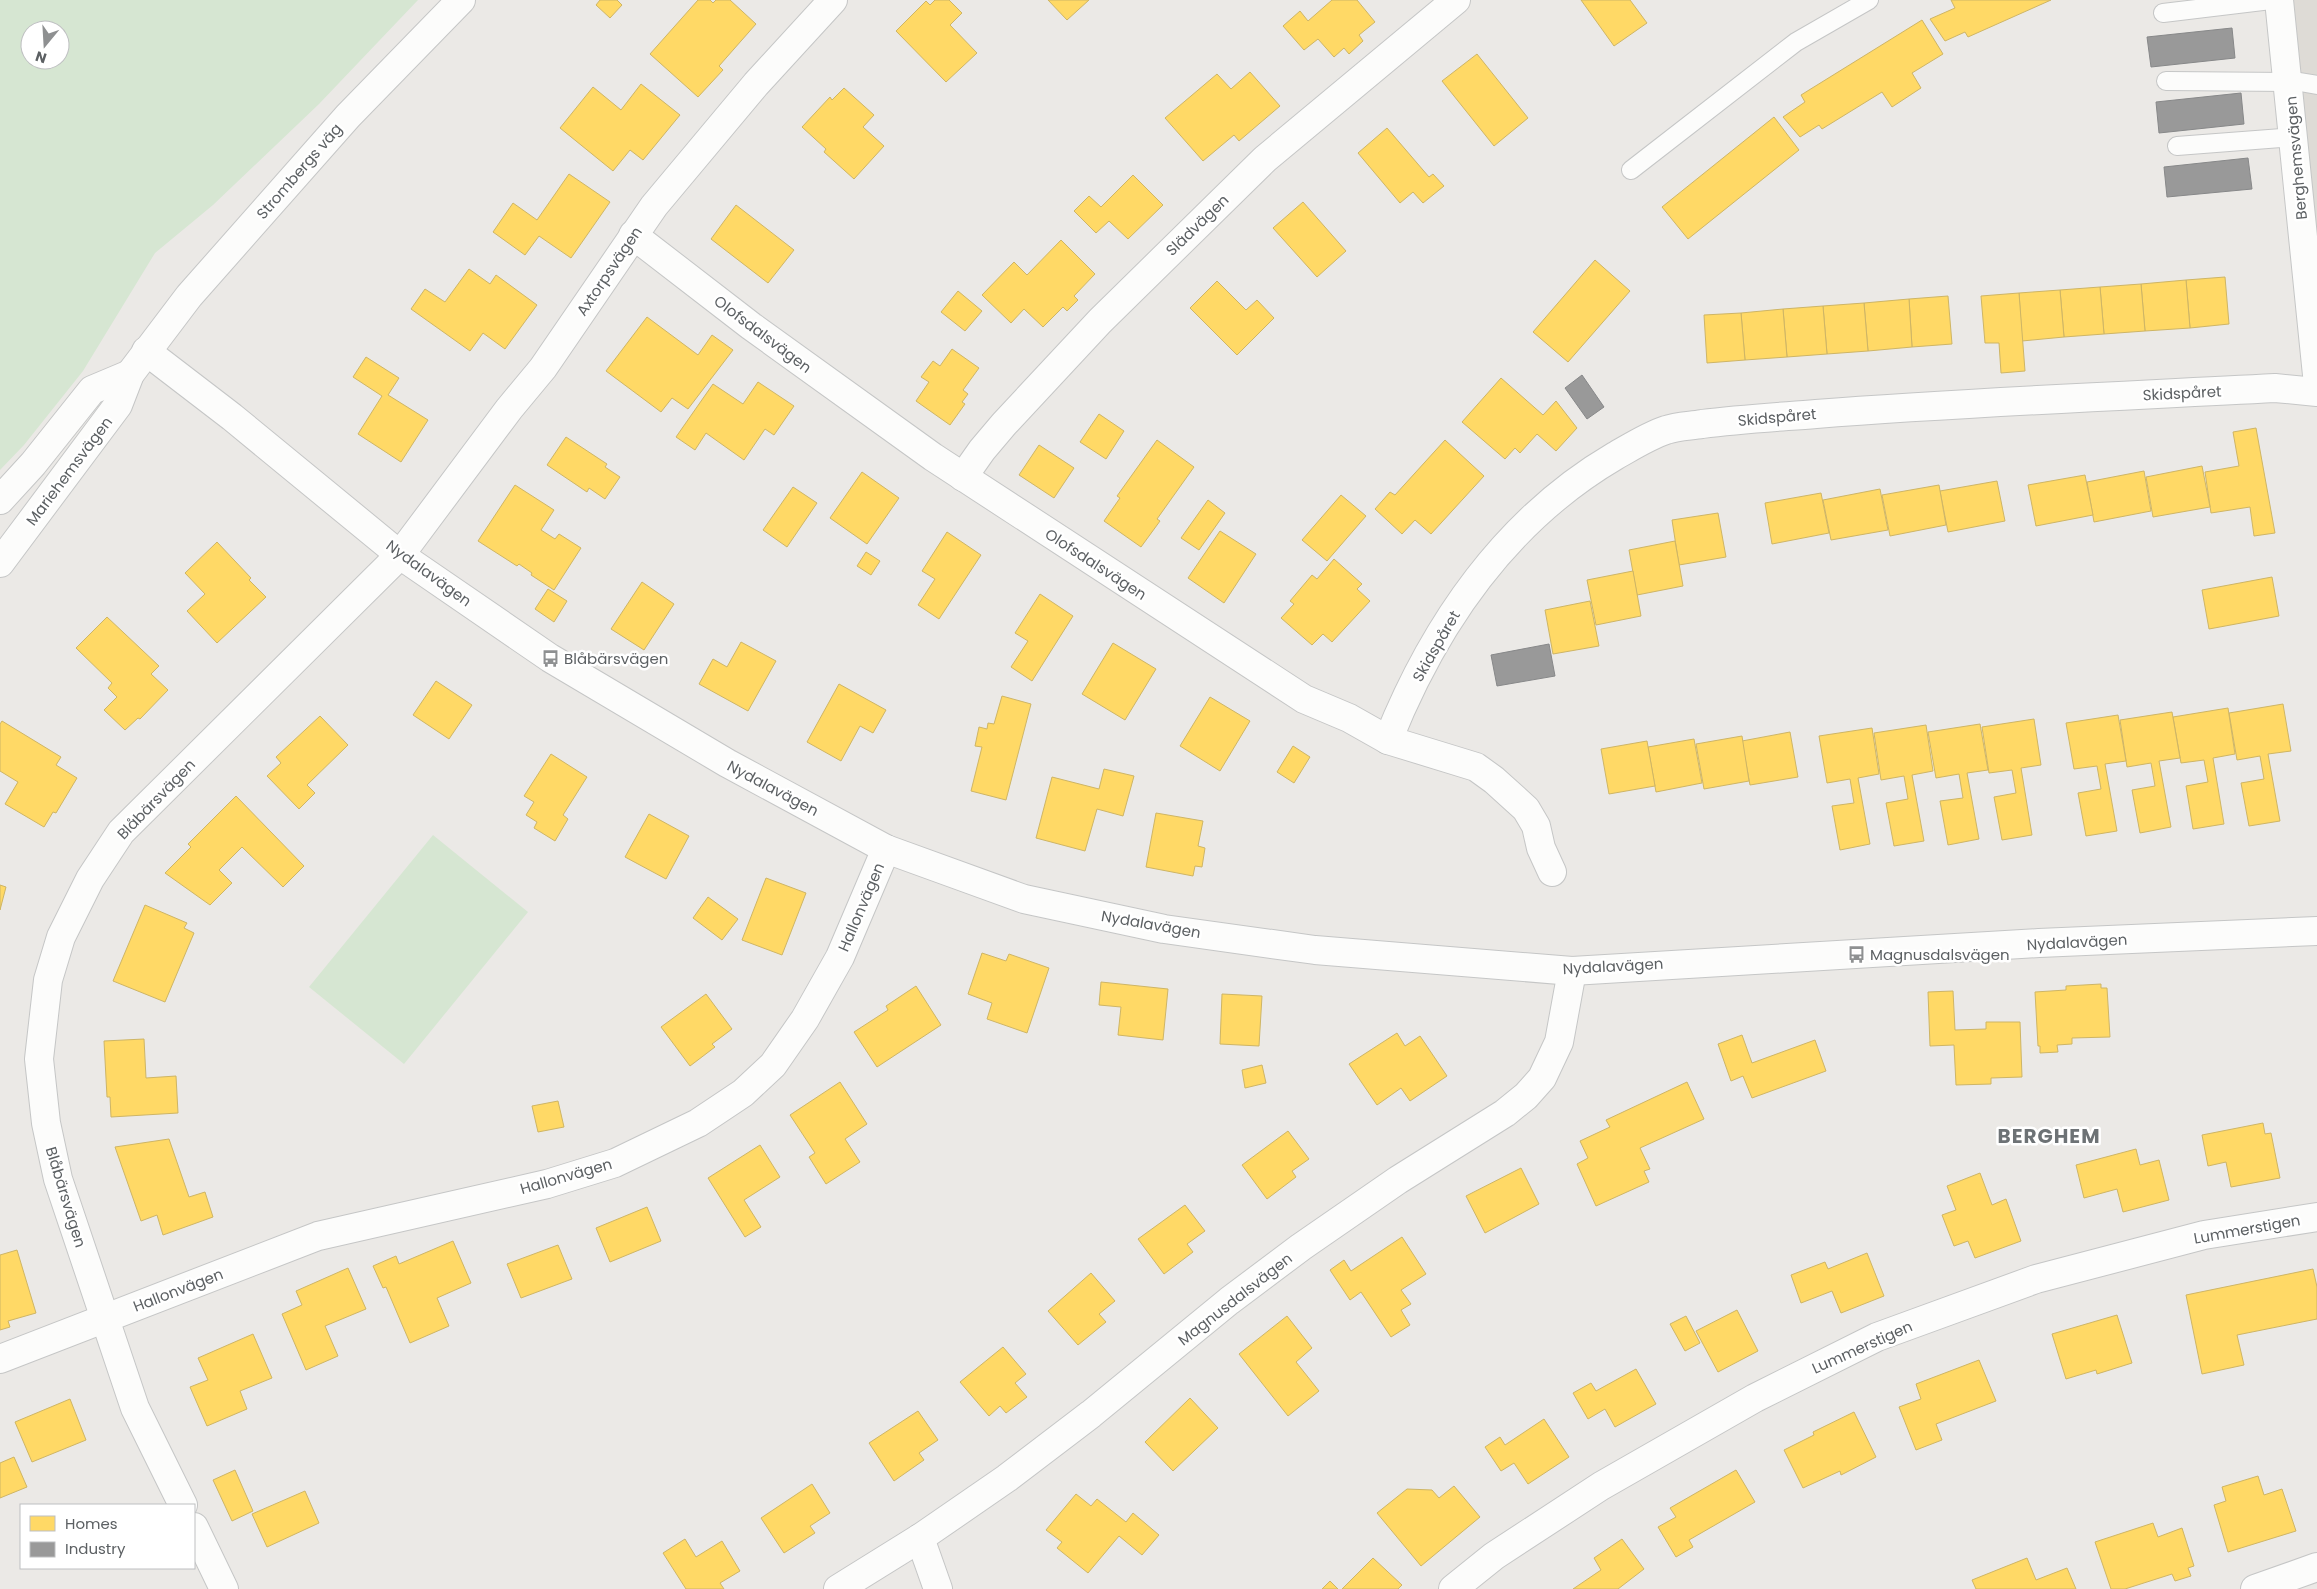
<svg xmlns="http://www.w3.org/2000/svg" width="2317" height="1589" font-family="Poppins,sans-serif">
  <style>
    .education { fill: #dedbd6 }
    .green { fill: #d6e6d2; fill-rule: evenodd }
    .homes { fill: #ffd966; stroke: #ceb565 }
    .industry { fill: #999; stroke: #878889 }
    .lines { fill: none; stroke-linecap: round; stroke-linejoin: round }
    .service-casing { stroke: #c5c6c6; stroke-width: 20 }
    .minor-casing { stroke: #c5c6c6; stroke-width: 30 }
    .tertiary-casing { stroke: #c5c6c6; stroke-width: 30 }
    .service { stroke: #fcfcfb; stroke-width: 18 }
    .minor { stroke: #fcfcfb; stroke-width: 28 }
    .tertiary { stroke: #fcfcfb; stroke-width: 28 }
    .labels { text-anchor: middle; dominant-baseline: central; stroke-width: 5; stroke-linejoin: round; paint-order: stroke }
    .street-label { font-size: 15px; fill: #5c6063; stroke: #fff }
    .poi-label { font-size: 15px; fill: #5c6063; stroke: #fff; text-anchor: start }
    .district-label { font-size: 20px; font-weight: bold; letter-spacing: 1px; fill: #6d7275; stroke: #fff }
  </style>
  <rect width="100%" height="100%" fill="#ebe9e6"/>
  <polygon class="education" points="2279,0 2317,0 2317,375"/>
  <g class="green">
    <path d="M0,0h418l-99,104 -106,101 -58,48 -72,118 -59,74 -24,25zM30,30h30v30h-30z"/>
    <polygon points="433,835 528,912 404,1064 309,987"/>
  </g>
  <g class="homes">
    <polygon points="600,0 617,0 622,5 610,18 596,5"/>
    <polygon points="698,0 710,0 713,3 716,0 730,0 756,24 719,66 723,70 698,97 650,54"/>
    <polygon points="935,0 949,0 962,13 950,25 977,53 946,82 896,31 926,1 930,5"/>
    <polygon points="1048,0 1089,0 1067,20"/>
    <polygon points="1332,0 1357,0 1375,22 1359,35 1363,41 1349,54 1344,48 1334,57 1318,39 1304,50 1283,26 1300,11 1308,21"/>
    <polygon points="1581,0 1630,0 1647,23 1614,46"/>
    <polygon points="1951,0 2051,0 1968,37 1965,32 1945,41 1930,19 1955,8"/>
    <polygon points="1922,20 1943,54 1912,73 1921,88 1892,107 1882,92 1822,129 1819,125 1800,137 1783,117 1805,102 1801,95"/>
    <polygon points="1477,54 1528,118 1494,146 1442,81"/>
    <polygon points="1250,72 1280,106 1239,141 1234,135 1203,161 1165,118 1217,74 1231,89"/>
    <polygon points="641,84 680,115 643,160 630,150 613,171 560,128 593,87 621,110"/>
    <polygon points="844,88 874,115 863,127 884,146 854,179 824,152 826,149 802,127 830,97 832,100"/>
    <polygon points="1774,117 1799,150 1688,239 1662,207"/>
    <polygon points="1387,128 1429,177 1433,174 1444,186 1423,203 1413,192 1400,203 1358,153"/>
    <polygon points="569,174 610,202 571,258 539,236 525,255 493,232 513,203 537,220"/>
    <polygon points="1133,175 1163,205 1128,239 1109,221 1096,233 1074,211 1089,196 1101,207"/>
    <polygon points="1303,202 1346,251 1317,277 1273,228"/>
    <polygon points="736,205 794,250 768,283 711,239"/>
    <polygon points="1061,240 1095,274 1074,296 1078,300 1067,311 1063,307 1043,327 1024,309 1011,323 982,295 1014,262 1027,275"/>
    <polygon points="1595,260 1630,291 1568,362 1533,332"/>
    <polygon points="469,269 490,284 496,275 537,305 505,349 483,333 470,351 411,309 425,289 445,302"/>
    <polygon points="2225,277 2229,324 2190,328 2186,280"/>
    <polygon points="2186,280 2190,328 2145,331 2141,284"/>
    <polygon points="1217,281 1246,310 1257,300 1274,318 1237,355 1190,308"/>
    <polygon points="2141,284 2145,331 2104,334 2100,287"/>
    <polygon points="2100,287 2104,334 2064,337 2060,290"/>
    <polygon points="2060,290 2064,337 2022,341 2019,293"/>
    <polygon points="958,291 982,311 965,331 941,312"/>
    <polygon points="2019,293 2025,371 2001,373 1999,343 1985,343 1981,296"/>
    <polygon points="1948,296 1952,344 1912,347 1909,299"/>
    <polygon points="1909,299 1912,347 1868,351 1864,303"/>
    <polygon points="1864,303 1868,351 1827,354 1823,306"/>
    <polygon points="1823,306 1827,354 1787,357 1783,309"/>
    <polygon points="1783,309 1787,357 1745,360 1741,313"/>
    <polygon points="1741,313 1745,360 1707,363 1704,315"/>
    <polygon points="647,317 698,355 712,335 733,350 688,409 672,398 661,412 606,371"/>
    <polygon points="952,349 979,368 963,390 968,394 962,402 965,404 950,425 916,401 929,382 921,377 933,361 940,366"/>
    <polygon points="366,357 399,378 388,395 428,420 401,462 358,434 382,396 353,377"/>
    <polygon points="1501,378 1543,415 1556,401 1577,428 1556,451 1537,434 1520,453 1515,448 1505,459 1462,422"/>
    <polygon points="758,382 794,406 774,435 765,429 744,460 706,433 695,450 676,437 713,384 743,404"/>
    <polygon points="1099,414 1124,431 1106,459 1080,442"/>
    <polygon points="2256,428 2275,533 2254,536 2250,507 2211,513 2205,472 2239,466 2233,432"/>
    <polygon points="566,437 607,464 605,467 620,477 605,499 589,488 587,492 547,465"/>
    <polygon points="1157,440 1194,467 1157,519 1160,521 1141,547 1104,521 1120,498 1117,496"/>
    <polygon points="1445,440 1484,476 1431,534 1415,520 1402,534 1375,509 1390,492 1395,495"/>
    <polygon points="1039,445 1074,468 1054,498 1019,475"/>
    <polygon points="2202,466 2210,507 2153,517 2146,477"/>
    <polygon points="2144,471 2151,511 2094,522 2087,482"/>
    <polygon points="862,472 899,498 867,544 830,518"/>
    <polygon points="2085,475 2093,515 2036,526 2028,485"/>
    <polygon points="1997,481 2005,521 1948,532 1940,491"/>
    <polygon points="515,485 554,510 541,530 555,539 559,534 581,548 554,590 531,575 532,573 519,564 517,566 478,541"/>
    <polygon points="1939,485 1946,525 1890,536 1882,495"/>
    <polygon points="793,487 817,503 787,547 763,530"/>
    <polygon points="1880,489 1888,530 1831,540 1823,500"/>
    <polygon points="1821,493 1829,533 1772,544 1765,503"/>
    <polygon points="1341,495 1366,516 1327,561 1302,540"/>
    <polygon points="1208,500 1225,513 1199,550 1181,538"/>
    <polygon points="1718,513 1726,557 1679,565 1672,520"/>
    <polygon points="1220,531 1256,554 1224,603 1188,578"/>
    <polygon points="947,532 981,555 939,619 918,605 935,579 922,571"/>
    <polygon points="1675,541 1683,586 1637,595 1629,550"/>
    <polygon points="217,542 251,578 249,580 266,597 217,643 187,611 205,594 185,573"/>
    <polygon points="866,552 880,561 871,575 857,566"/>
    <polygon points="1334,559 1362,584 1357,589 1370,601 1332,642 1323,634 1312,645 1281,618 1294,604 1290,601 1312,575 1317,579"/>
    <polygon points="1633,571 1641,616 1596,625 1587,580"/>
    <polygon points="2272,577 2279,616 2209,629 2202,590"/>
    <polygon points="642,582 674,604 644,650 611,629"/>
    <polygon points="548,589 567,601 554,622 535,609"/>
    <polygon points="1040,594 1073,616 1032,681 1011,667 1028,641 1015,633"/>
    <polygon points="1590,601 1599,646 1553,654 1545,610"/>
    <polygon points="107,617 159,666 151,674 168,690 140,719 138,718 125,730 104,710 117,697 108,688 112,683 76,648"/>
    <polygon points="741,642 776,661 748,711 699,684 713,659 727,667"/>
    <polygon points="1113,643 1156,669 1125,720 1082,694"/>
    <polygon points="436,681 472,705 449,739 413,715"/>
    <polygon points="839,684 886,710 873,733 860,726 841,761 807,742"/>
    <polygon points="1002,696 1031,704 1006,800 971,791 982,747 975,746 979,727 987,729 988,723 994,724"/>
    <polygon points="1210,697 1250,721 1220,771 1180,746"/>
    <polygon points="2283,704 2291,751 2268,754 2280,821 2249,826 2241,783 2264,779 2260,756 2237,760 2229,713"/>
    <polygon points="2228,708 2235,754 2213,758 2224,824 2193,829 2186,786 2208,782 2204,760 2181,763 2173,717"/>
    <polygon points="2172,712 2180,758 2159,761 2171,827 2140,833 2132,790 2155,786 2151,763 2127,767 2120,720"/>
    <polygon points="2118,715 2126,761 2105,764 2117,831 2086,836 2078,793 2101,789 2097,766 2074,769 2066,723"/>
    <polygon points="320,716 348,745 307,785 315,793 299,809 267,776 281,763 276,757"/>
    <polygon points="2034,719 2041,765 2021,768 2032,835 2002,840 1994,797 2016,793 2012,770 1989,773 1982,727"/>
    <polygon points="2,721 61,757 56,765 77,778 56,813 53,812 44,827 5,804 18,782 0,771 0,724"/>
    <polygon points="1980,724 1988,770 1967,773 1979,839 1948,845 1940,801 1963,798 1959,774 1936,778 1928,732"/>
    <polygon points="1926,725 1933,771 1912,775 1924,841 1894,846 1886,803 1908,799 1904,776 1881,780 1874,733"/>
    <polygon points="1872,728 1879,774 1858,778 1870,844 1840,850 1832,806 1854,803 1850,779 1827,783 1819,736"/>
    <polygon points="1790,732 1798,777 1750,785 1742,741"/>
    <polygon points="1742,736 1749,781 1704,789 1696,744"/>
    <polygon points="1694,739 1702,783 1656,792 1648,747"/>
    <polygon points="1647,741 1655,786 1609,794 1601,749"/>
    <polygon points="1293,746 1310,757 1294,783 1277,772"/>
    <polygon points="551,754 587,777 563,815 568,819 555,841 534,828 537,822 526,815 534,802 524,796"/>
    <polygon points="1104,769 1134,776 1123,816 1097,809 1085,851 1036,838 1052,777 1099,789"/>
    <polygon points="236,796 304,866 283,887 242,847 219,870 232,883 210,905 165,873 191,847 188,844"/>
    <polygon points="1156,813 1203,821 1198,846 1205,848 1202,867 1195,866 1193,876 1146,867"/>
    <polygon points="649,814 689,836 666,879 625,857"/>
    <polygon points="766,878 806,893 782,955 742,940"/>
    <polygon points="0,885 6,887 0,910"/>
    <polygon points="708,897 738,919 722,940 693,918"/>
    <polygon points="145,905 187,923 184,928 194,933 165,1002 113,981"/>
    <polygon points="982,953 1006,961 1009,954 1049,968 1027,1033 987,1019 992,1003 968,994"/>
    <polygon points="1101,982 1168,989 1163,1040 1118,1035 1121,1007 1099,1005"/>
    <polygon points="2101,984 2101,988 2107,988 2110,1037 2072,1038 2072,1044 2057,1045 2058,1052 2040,1053 2040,1046 2038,1046 2035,992 2066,990 2066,986"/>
    <polygon points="916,986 941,1025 877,1067 854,1032 888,1010 886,1006"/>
    <polygon points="1953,991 1955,1030 1986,1029 1986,1022 2020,1022 2022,1077 1991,1078 1991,1084 1956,1085 1954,1045 1930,1046 1928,992"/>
    <polygon points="706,994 732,1029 712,1044 715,1047 690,1066 661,1027"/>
    <polygon points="1222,994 1262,996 1259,1046 1220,1044"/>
    <polygon points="1397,1033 1405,1046 1420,1036 1447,1076 1410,1101 1401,1088 1377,1105 1349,1064"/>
    <polygon points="1742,1035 1752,1063 1815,1040 1826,1071 1752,1098 1743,1076 1731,1081 1718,1044"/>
    <polygon points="144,1039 146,1078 176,1076 178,1113 111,1117 110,1097 107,1097 104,1041"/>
    <polygon points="1262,1065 1266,1083 1245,1088 1242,1070"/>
    <polygon points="840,1082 867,1124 845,1139 860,1162 826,1184 809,1157 815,1153 790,1115"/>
    <polygon points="1687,1082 1704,1119 1640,1148 1650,1169 1644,1171 1649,1182 1596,1206 1577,1164 1588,1158 1580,1141 1610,1127 1606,1120"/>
    <polygon points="558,1101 564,1127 538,1132 532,1106"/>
    <polygon points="2263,1123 2265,1134 2271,1133 2280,1178 2231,1187 2226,1162 2208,1166 2202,1135"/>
    <polygon points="1288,1131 1309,1159 1292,1171 1296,1177 1267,1199 1242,1165"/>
    <polygon points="169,1139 189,1197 205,1192 213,1217 163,1235 157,1215 141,1221 115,1147"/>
    <polygon points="760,1145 780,1177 744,1200 761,1227 745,1237 708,1178"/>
    <polygon points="2136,1149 2140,1165 2159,1160 2169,1200 2123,1212 2117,1189 2084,1198 2076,1165"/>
    <polygon points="1521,1168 1539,1204 1485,1233 1466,1196"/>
    <polygon points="1980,1173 1992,1205 2006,1199 2021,1241 1975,1258 1968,1241 1954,1246 1942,1215 1956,1210 1947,1186"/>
    <polygon points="1185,1205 1205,1231 1187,1244 1193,1252 1164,1274 1138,1239"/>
    <polygon points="647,1207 661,1241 610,1262 596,1228"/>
    <polygon points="1402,1237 1426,1274 1401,1290 1411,1304 1401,1310 1410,1325 1391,1337 1361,1292 1350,1300 1330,1270 1344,1260 1351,1271"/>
    <polygon points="453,1241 471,1283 437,1298 449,1326 410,1343 386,1287 383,1288 373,1266 396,1256 399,1264"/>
    <polygon points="558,1245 572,1279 521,1298 507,1264"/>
    <polygon points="17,1250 36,1313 8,1321 10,1327 0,1330 0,1255"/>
    <polygon points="1867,1253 1884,1296 1841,1313 1832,1291 1801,1303 1791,1275 1825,1262 1828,1269"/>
    <polygon points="348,1268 366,1309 325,1326 338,1356 306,1370 282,1314 302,1305 296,1291"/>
    <polygon points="2313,1269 2317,1287 2317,1319 2237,1335 2244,1365 2202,1374 2186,1295"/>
    <polygon points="1091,1273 1115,1301 1099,1314 1106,1322 1078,1345 1048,1311"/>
    <polygon points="1737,1310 1758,1351 1718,1372 1696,1331"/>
    <polygon points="2117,1315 2132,1363 2097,1374 2096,1370 2066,1379 2052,1334"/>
    <polygon points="1287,1316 1312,1348 1296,1362 1319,1391 1288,1416 1239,1354"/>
    <polygon points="1686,1316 1700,1343 1685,1351 1670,1324"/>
    <polygon points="253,1334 272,1378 240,1391 247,1409 207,1426 190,1387 208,1380 198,1358"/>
    <polygon points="1003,1347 1026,1374 1015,1383 1027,1397 1006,1413 1000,1406 989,1416 960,1382"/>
    <polygon points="1979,1360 1996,1401 1936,1424 1942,1440 1916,1450 1899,1407 1921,1399 1916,1384"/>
    <polygon points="1636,1369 1656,1404 1615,1427 1605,1409 1588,1419 1573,1393 1591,1383 1596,1391"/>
    <polygon points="1190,1398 1218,1428 1173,1471 1145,1442"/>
    <polygon points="70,1399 86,1440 32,1462 15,1422"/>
    <polygon points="918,1411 938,1440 919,1453 924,1460 894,1481 869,1443"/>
    <polygon points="1854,1412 1876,1457 1841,1475 1840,1471 1803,1488 1784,1450 1814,1435 1813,1432"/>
    <polygon points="1544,1419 1569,1457 1528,1484 1514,1463 1501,1471 1485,1447 1500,1437 1505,1445"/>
    <polygon points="14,1457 27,1487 0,1498 0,1463"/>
    <polygon points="235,1470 253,1511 232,1521 213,1480"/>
    <polygon points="1736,1470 1755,1502 1689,1540 1693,1547 1676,1557 1658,1527 1676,1517 1670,1508"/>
    <polygon points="2258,1476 2264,1495 2282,1489 2296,1531 2228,1552 2214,1505 2226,1501 2222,1487"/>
    <polygon points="812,1484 830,1513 810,1526 815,1533 784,1553 761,1518"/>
    <polygon points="1454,1486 1480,1517 1421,1566 1377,1513 1407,1489 1432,1490 1439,1498"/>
    <polygon points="305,1491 319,1523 267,1547 252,1514"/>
    <polygon points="1076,1494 1091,1506 1097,1499 1126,1522 1133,1513 1159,1535 1142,1555 1119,1536 1088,1573 1057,1548 1062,1542 1046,1530"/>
    <polygon points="2153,1523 2158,1537 2182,1528 2194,1566 2188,1568 2191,1576 2175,1581 2172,1574 2125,1589 2111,1589 2095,1542"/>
    <polygon points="685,1539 696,1557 722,1541 740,1571 720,1583 724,1589 686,1589 663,1553"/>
    <polygon points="1622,1539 1644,1569 1618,1589 1573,1589 1601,1570 1594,1558"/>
    <polygon points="1373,1558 1402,1585 1398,1589 1342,1589"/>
    <polygon points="2027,1558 2036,1580 2067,1568 2076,1589 1976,1589 1972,1580"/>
    <polygon points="1330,1581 1338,1589 1322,1589"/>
  </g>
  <g class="industry">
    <polygon points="2232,28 2235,58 2151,67 2147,37"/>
    <polygon points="2241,93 2244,124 2159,133 2156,102"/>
    <polygon points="2248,158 2252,189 2167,197 2164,167"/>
    <polygon points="1582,375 1604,407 1587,419 1565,388"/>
    <polygon points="1549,644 1555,676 1497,686 1491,655"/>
  </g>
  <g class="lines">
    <defs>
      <g id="service">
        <polyline points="2163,13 2271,0"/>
        <polyline points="2166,81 2300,82 2317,85"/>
        <polyline points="2177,146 2294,137"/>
        <polyline points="1631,170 1796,42 1869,0"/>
      </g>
      <g id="minor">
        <polyline points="2279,0 2317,375"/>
        <polyline points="633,235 751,326 933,457 1304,699 1349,718 1388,740 1476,767 1494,780 1526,809 1536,826 1541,848 1552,872"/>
        <polyline points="146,351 232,417 400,555 550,658 727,763 886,849 1024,899 1164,929 1315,950 1572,971 2039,943 2317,931"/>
        <polyline points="963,477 982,450 1004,424 1100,321 1265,159 1456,0"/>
        <path d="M1388,740c46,-115 118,-220 227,-284 16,-9 33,-20 51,-26 11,-4 24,-4 36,-6 38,-5 76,-7 114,-10 153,-12 307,-18 459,-26l42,4"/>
        <polyline points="0,1359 318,1236 547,1184 615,1163 698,1123 743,1093 773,1065 805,1019 840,957 886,849"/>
        <polyline points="183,1505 135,1408 58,1179 46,1123 39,1059 48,980 61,937 90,879 121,832 400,555 509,409 543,368 654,206 756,84 833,0"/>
        <polyline points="194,1527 224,1589"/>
        <polyline points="920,1538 938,1589"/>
        <polyline points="838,1589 920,1538 1007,1478 1091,1414 1229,1301 1301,1247 1398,1180 1505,1113 1526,1096 1542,1078 1559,1042 1572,971"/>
        <polyline points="1453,1589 1494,1556 1601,1486 1755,1398 1877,1337 2036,1279 2204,1235 2317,1217"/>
        <polyline points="2255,1589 2317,1567"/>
      </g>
      <g id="tertiary">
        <polyline points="0,500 33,464 92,390 130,374"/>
        <polyline points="0,563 118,405 130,374 189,296 348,116 461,0"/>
      </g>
    </defs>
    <use href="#service" class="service-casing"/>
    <use href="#minor" class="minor-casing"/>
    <use href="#tertiary" class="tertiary-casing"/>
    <use href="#service" class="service"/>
    <use href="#minor" class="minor"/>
    <use href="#tertiary" class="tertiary"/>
  </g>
  <defs>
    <symbol id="bus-bare" viewBox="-9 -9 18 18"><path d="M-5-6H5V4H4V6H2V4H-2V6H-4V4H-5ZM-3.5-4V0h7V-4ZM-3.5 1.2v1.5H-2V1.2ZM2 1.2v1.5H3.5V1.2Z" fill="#8e9091" stroke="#fff" stroke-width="2.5" paint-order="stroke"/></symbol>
  </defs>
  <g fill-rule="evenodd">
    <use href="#bus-bare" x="538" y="646" width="25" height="25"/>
    <use href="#bus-bare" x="1844" y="942" width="25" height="25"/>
  </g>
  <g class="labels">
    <g class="street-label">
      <text transform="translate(2296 158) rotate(-95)">Berghemsvägen</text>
      <text transform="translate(299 171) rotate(-49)">Strombergs väg</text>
      <text transform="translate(1197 225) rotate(-44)">Slädvägen</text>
      <text transform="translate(609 271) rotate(-56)">Axtorpsvägen</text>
      <text transform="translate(763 334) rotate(37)">Olofsdalsvägen</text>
      <text transform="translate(2182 393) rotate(-3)">Skidspåret</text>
      <text transform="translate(1777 417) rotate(-5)">Skidspåret</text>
      <text transform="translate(69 471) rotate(-53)">Mariehemsvägen</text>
      <text transform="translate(1096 564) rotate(33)">Olofsdalsvägen</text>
      <text transform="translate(429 573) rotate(36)">Nydalavägen</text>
      <text transform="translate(1436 646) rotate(-60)">Skidspåret</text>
      <text transform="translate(773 788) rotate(28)">Nydalavägen</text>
      <text transform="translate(156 799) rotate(-46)">Blåbärsvägen</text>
      <text transform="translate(861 907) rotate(-67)">Hallonvägen</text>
      <text transform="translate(1151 924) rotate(10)">Nydalavägen</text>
      <text transform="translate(2077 942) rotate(-3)">Nydalavägen</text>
      <text transform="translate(1613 966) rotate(-3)">Nydalavägen</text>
      <text transform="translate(566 1176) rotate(-16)">Hallonvägen</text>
      <text transform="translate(66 1197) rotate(73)">Blåbärsvägen</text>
      <text transform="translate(2247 1229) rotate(-10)">Lummerstigen</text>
      <text transform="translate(178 1290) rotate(-21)">Hallonvägen</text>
      <text transform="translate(1235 1299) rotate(-38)">Magnusdalsvägen</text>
      <text transform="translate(1862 1347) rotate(-24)">Lummerstigen</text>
    </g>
    <g class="poi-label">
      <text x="564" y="658">Blåbärsvägen</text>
      <text x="1870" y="954">Magnusdalsvägen</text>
    </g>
    <g class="district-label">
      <text x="2049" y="1136">BERGHEM</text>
    </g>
  </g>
  <rect x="20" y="1504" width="175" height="65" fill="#ffffff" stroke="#bebfc1"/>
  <rect x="30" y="1516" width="25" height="15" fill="#ffd966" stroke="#bebfc1"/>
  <text x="65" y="1529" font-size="15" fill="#5c6063">Homes</text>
  <rect x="30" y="1542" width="25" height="15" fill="#999999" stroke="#bebfc1"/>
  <text x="65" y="1554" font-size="15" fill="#5c6063">Industry</text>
  <g transform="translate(45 45) rotate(198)"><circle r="24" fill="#ffffff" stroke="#bebfc1"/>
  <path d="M0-4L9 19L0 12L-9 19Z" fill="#8e9091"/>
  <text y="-8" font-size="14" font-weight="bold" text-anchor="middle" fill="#5c6063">N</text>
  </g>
</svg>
